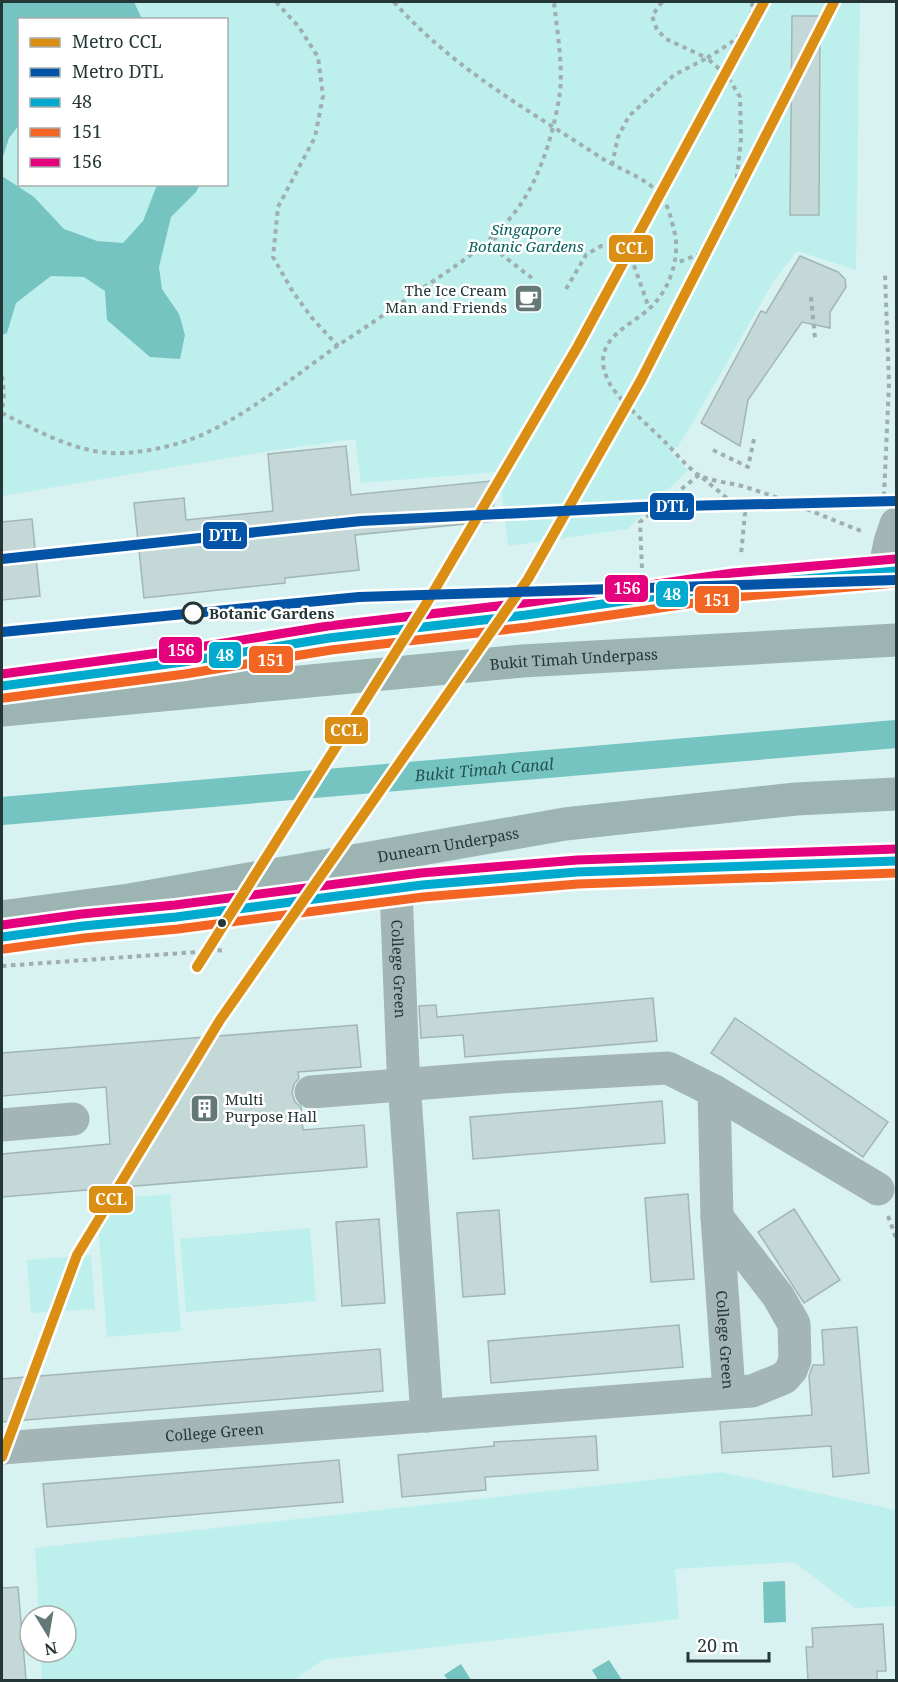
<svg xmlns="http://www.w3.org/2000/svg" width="898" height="1682" font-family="'Noto Serif',serif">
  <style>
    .green { fill: #bdf0ed; fill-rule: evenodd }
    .water { fill: #75c4c1 }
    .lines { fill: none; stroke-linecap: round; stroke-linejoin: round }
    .canal { stroke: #75c4c1; stroke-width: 28 }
    .building { fill: #c4d8d7; stroke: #a2b6b5; stroke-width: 1.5 }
    .path { stroke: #9faeae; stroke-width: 4; stroke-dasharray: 4.5 4.5; stroke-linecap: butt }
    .minor { stroke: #a3b5b4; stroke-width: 33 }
    .trunk { stroke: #9cb4b2; stroke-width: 33 }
    .bus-1-casing { stroke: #fff; stroke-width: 14 }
    .bus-2-casing { stroke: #fff; stroke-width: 14 }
    .bus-3-casing { stroke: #fff; stroke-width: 14 }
    .bus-1 { stroke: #00a9ce; stroke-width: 9 }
    .bus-2 { stroke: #f26522; stroke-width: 9 }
    .bus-3 { stroke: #e5007d; stroke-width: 9 }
    .metro-1-casing { stroke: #fff; stroke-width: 15 }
    .metro-2-casing { stroke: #fff; stroke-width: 15 }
    .metro-1 { stroke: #da8e13; stroke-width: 10 }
    .metro-2 { stroke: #0354a6; stroke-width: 10 }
    .stop-dot { fill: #fff; stroke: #243635; stroke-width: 3 }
    .bus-dot { fill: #243635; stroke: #fff; stroke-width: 2 }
    .labels { text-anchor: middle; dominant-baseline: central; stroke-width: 5; stroke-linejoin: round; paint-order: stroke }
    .park-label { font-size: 15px; font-style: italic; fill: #05605e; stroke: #fff }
    .poi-label { font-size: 15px; fill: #243635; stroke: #fff; text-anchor: end }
    .stop-label { font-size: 15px; font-weight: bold; fill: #243635; stroke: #fff; text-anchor: start }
    .street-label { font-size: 15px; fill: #243635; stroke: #fff }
    .water-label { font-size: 16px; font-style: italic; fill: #265352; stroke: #fff }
    .line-badge { stroke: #fff; stroke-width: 2 }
    .badge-label { font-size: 16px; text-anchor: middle; font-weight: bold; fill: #fff }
  </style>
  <rect width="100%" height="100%" fill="#d8f2f1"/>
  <g class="green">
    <path d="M2,2h858l-4,268 -59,-19 -24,31 -87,152 -8,12 -8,5 18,19 -60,59 -120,17 -9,-74 -138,11 -6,-44 -92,13 -261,44zM20,20h206v164h-206z"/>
    <polygon points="170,1194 181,1331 107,1337 96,1200"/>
    <polygon points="310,1228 316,1301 186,1312 180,1239"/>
    <polygon points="91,1255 95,1309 31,1313 27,1260"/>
    <polygon points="721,1472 896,1510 896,1606 855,1608 794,1562 675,1569 679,1619 323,1660 294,1680 42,1680 40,1652 66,1652 66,1616 39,1616 35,1548"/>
  </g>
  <g class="water">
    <polygon points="2,2 134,2 141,17 146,19 20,20 19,125 9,138 2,160"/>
    <polygon points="2,176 34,197 64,229 97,241 123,243 143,221 157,185 200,185 196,192 171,217 159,267 162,289 179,314 185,335 180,359 150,357 107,320 105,291 84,277 51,276 16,303 7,333 2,335"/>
    <polygon points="785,1581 786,1622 764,1623 763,1582"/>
    <polygon points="609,1660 622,1680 598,1680 592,1670"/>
    <polygon points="461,1664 471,1680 448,1680 444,1675"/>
  </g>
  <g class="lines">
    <path class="canal" id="s1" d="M2,811l894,-77"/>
  </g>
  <g class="building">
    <polygon points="792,16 820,16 819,215 790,215"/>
    <polygon points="800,256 838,272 845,279 846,287 830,312 830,328 802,322 748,400 740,446 701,423 761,311 766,313"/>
    <polygon points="346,446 351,495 491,481 495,521 355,535 359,570 285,578 285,583 144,598 134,503 184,498 186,520 273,511 268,454"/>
    <polygon points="32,519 40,596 2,600 2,522"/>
    <polygon points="653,998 657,1041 465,1057 463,1035 421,1038 419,1006 436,1005 437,1017"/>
    <polygon points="735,1018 888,1122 863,1157 711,1053"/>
    <polygon points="357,1025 361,1067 298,1072 299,1078 294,1084 292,1093 295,1102 301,1107 303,1130 364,1125 367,1167 2,1197 2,1154 110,1144 106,1087 2,1096 2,1053"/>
    <polygon points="662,1101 665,1143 473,1159 470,1117"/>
    <polygon points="688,1194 694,1279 651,1282 645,1198"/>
    <polygon points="794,1209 840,1280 804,1303 758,1232"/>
    <polygon points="499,1210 505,1294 463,1297 457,1213"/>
    <polygon points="379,1219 385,1303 342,1306 336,1222"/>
    <polygon points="679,1325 683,1367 491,1383 488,1341"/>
    <polygon points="857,1327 869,1473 833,1477 831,1446 722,1453 720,1422 812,1415 809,1376 813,1365 824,1365 822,1330"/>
    <polygon points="380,1349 383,1391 2,1422 2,1379"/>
    <polygon points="596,1436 598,1470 485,1477 486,1490 402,1497 398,1455 494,1446 494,1442"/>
    <polygon points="339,1460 343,1502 47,1527 43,1484"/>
    <polygon points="18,1587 26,1680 2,1680 2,1588"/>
    <polygon points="883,1624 886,1671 877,1671 877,1680 808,1680 806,1647 813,1647 812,1628"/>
  </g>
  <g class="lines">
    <g class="path">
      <polyline points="276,2 299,27 318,57 323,96 315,137 278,207 273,257 293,292 312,318 338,346"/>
      <path d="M394,2c57,65 134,108 206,155 19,13 47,20 61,39 7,8 10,23 13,34 7,27 -4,59 -24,78 -16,15 -47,27 -47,53 0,9 4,18 8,25 15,21 36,38 54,56 10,10 20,23 32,32 10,7 36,9 48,13 41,12 79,30 119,45"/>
      <path d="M662,2l-10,14 5,14 9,9 41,19c23,-15 47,-25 45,-56"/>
      <polyline points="612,165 618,137 629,116 674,75 707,58 728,77 740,97 741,139 734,202 721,228 700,254 676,263"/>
      <polyline points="494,236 502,255 532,278"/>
      <polyline points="566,289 586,255 601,246 617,247 631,257 649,308"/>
      <polyline points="811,297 815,338"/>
      <polyline points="2,376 4,394 2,411"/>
      <path d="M2,413c37,19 80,43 123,40 27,-2 59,-9 83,-21 48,-23 89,-58 132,-88 28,-18 55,-37 83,-56 37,-25 77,-50 101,-89 19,-30 31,-72 36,-107 3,-29 -3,-61 -6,-90"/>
      <polyline points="713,450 748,467 754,439"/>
      <polyline points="884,496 889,383 885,275"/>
      <polyline points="642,568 640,522 699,475 745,513 741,555"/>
      <polyline points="2,966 225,950"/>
      <polyline points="888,1216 896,1238"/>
    </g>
    <g class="minor">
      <polyline points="884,572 890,542 896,524"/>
      <path id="s2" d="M396,889l7,178 24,349"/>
      <path id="s3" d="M714,1091l3,126 12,175"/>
      <polyline points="311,1092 502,1077 668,1068 714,1091 878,1189"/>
      <polyline points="2,1125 73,1119"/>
      <path id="s4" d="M2,1448l750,-57 32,-13 7,-8 4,-10 -1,-36 -16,-28 -61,-79"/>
    </g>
    <g class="trunk">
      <polyline points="2,686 183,662 329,638 526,615 735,585 896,571"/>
      <path id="s5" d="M2,710l520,-49 374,-21"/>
      <path id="s6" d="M2,917l127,-17 436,-76 231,-25 100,-5"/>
      <path d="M103,924c108,-10 214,-28 321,-39 157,-16 315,-21 472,-24"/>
    </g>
    <defs>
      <g id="bus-1">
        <polyline points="2,686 183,662 329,638 526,615 735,585 896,571"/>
        <polyline points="2,937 83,926 176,917 422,885 577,872 896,861"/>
      </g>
      <g id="bus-2">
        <polyline points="4,698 185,674 331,650 528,627 736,597 896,583"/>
        <polyline points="4,949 84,938 178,929 423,897 578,884 896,873"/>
      </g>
      <g id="bus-3">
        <polyline points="2,674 181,650 328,626 524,603 733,573 895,559"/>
        <polyline points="2,925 82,914 175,905 421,873 577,860 896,849"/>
      </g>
    </defs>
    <use href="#bus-1" class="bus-1-casing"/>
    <use href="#bus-2" class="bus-2-casing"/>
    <use href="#bus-3" class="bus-3-casing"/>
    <use href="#bus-1" class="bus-1"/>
    <use href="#bus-2" class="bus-2"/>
    <use href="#bus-3" class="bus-3"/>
    <defs>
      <g id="metro-1">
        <polyline points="197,967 428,601 578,346 764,2"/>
        <polyline points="2,1457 77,1255 220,1020 528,579 641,380 834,2"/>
      </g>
      <g id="metro-2">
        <polyline points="2,559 361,521 641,507 896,501"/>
        <polyline points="2,632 359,597 896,580"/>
      </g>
    </defs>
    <use href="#metro-1" class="metro-1-casing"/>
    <use href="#metro-2" class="metro-2-casing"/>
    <use href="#metro-1" class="metro-1"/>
    <use href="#metro-2" class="metro-2"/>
  </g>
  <defs>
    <symbol id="cafe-square" viewBox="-11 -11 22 22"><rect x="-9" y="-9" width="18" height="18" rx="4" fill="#637877" stroke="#fff"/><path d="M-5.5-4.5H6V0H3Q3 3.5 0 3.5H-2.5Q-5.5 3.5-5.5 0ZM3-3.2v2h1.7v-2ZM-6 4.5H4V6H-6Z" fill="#fff"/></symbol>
    <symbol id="building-square" viewBox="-11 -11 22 22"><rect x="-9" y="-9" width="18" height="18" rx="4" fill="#637877" stroke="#fff"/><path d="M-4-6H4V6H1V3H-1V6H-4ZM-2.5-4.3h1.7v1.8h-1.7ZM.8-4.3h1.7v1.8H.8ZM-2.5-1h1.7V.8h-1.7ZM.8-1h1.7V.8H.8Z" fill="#fff"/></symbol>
  </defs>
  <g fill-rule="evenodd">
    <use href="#cafe-square" x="512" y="282" width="33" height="33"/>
    <use href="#building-square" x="188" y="1092" width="33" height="33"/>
  </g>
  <circle class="stop-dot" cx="193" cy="613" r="10"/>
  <circle class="bus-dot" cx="222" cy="923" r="5"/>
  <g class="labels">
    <g class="park-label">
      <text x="526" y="229">Singapore<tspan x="526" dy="17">Botanic Gardens</tspan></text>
    </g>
    <g class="poi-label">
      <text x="507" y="290">The Ice Cream<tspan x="507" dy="17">Man and Friends</tspan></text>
      <text x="225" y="1099" text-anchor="start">Multi<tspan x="225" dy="17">Purpose Hall</tspan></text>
    </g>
    <g class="stop-label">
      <text x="209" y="613">Botanic Gardens</text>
    </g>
    <g class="street-label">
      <text stroke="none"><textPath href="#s5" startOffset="574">Bukit Timah Underpass</textPath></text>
      <text stroke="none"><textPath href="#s6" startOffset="452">Dunearn Underpass</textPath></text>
      <text stroke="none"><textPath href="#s2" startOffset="80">College Green</textPath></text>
      <text stroke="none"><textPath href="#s3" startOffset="249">College Green</textPath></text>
      <text stroke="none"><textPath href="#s4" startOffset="213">College Green</textPath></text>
    </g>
    <g class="water-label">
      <text stroke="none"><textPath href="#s1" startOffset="484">Bukit Timah Canal</textPath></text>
    </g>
  </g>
  <g class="line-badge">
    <rect x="608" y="234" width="46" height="29" rx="6" fill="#da8e13"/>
    <rect x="649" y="492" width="46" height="29" rx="6" fill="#0354a6"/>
    <rect x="202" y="521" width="46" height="29" rx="6" fill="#0354a6"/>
    <rect x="604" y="574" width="45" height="29" rx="6" fill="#e5007d"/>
    <rect x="655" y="580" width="34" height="28" rx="6" fill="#00a9ce"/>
    <rect x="694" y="585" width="46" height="29" rx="6" fill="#f26522"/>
    <rect x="158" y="636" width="45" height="28" rx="6" fill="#e5007d"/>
    <rect x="208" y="641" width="34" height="28" rx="6" fill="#00a9ce"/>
    <rect x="248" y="645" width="46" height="29" rx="6" fill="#f26522"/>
    <rect x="324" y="716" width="45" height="29" rx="6" fill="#da8e13"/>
    <rect x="88" y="1185" width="46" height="29" rx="6" fill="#da8e13"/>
  </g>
  <g class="badge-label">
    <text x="631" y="254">CCL</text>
    <text x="672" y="512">DTL</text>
    <text x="225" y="541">DTL</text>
    <text x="627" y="594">156</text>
    <text x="672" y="600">48</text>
    <text x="717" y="606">151</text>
    <text x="181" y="656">156</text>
    <text x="225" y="661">48</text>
    <text x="271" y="666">151</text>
    <text x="346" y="736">CCL</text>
    <text x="111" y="1205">CCL</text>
  </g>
  <rect width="898" height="1682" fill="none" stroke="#243635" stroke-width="6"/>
  <rect x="18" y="18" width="210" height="168" fill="#ffffff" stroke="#a7afae" stroke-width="1.5"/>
  <rect x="30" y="38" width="30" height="9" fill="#da8e13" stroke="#a7afae" stroke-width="1.5"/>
  <text x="72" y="48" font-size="18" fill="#243635">Metro CCL</text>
  <rect x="30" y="68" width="30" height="9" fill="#0354a6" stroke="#a7afae" stroke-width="1.5"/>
  <text x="72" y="78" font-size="18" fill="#243635">Metro DTL</text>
  <rect x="30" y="98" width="30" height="9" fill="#00a9ce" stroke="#a7afae" stroke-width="1.5"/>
  <text x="72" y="108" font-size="18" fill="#243635">48</text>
  <rect x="30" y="128" width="30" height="9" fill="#f26522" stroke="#a7afae" stroke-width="1.5"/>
  <text x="72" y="138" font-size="18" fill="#243635">151</text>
  <rect x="30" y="158" width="30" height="9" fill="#e5007d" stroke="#a7afae" stroke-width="1.5"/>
  <text x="72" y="168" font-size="18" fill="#243635">156</text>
  <g transform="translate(48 1634) rotate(169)"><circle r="28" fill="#ffffff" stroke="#a7afae" stroke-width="1.5"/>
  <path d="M0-4.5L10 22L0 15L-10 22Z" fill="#637877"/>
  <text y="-9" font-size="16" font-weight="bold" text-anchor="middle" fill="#243635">N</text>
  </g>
  <path d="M688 1652v9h81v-9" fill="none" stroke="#243635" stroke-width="3"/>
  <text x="697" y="1652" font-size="18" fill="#243635" stroke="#ffffff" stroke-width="4.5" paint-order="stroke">20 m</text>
</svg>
